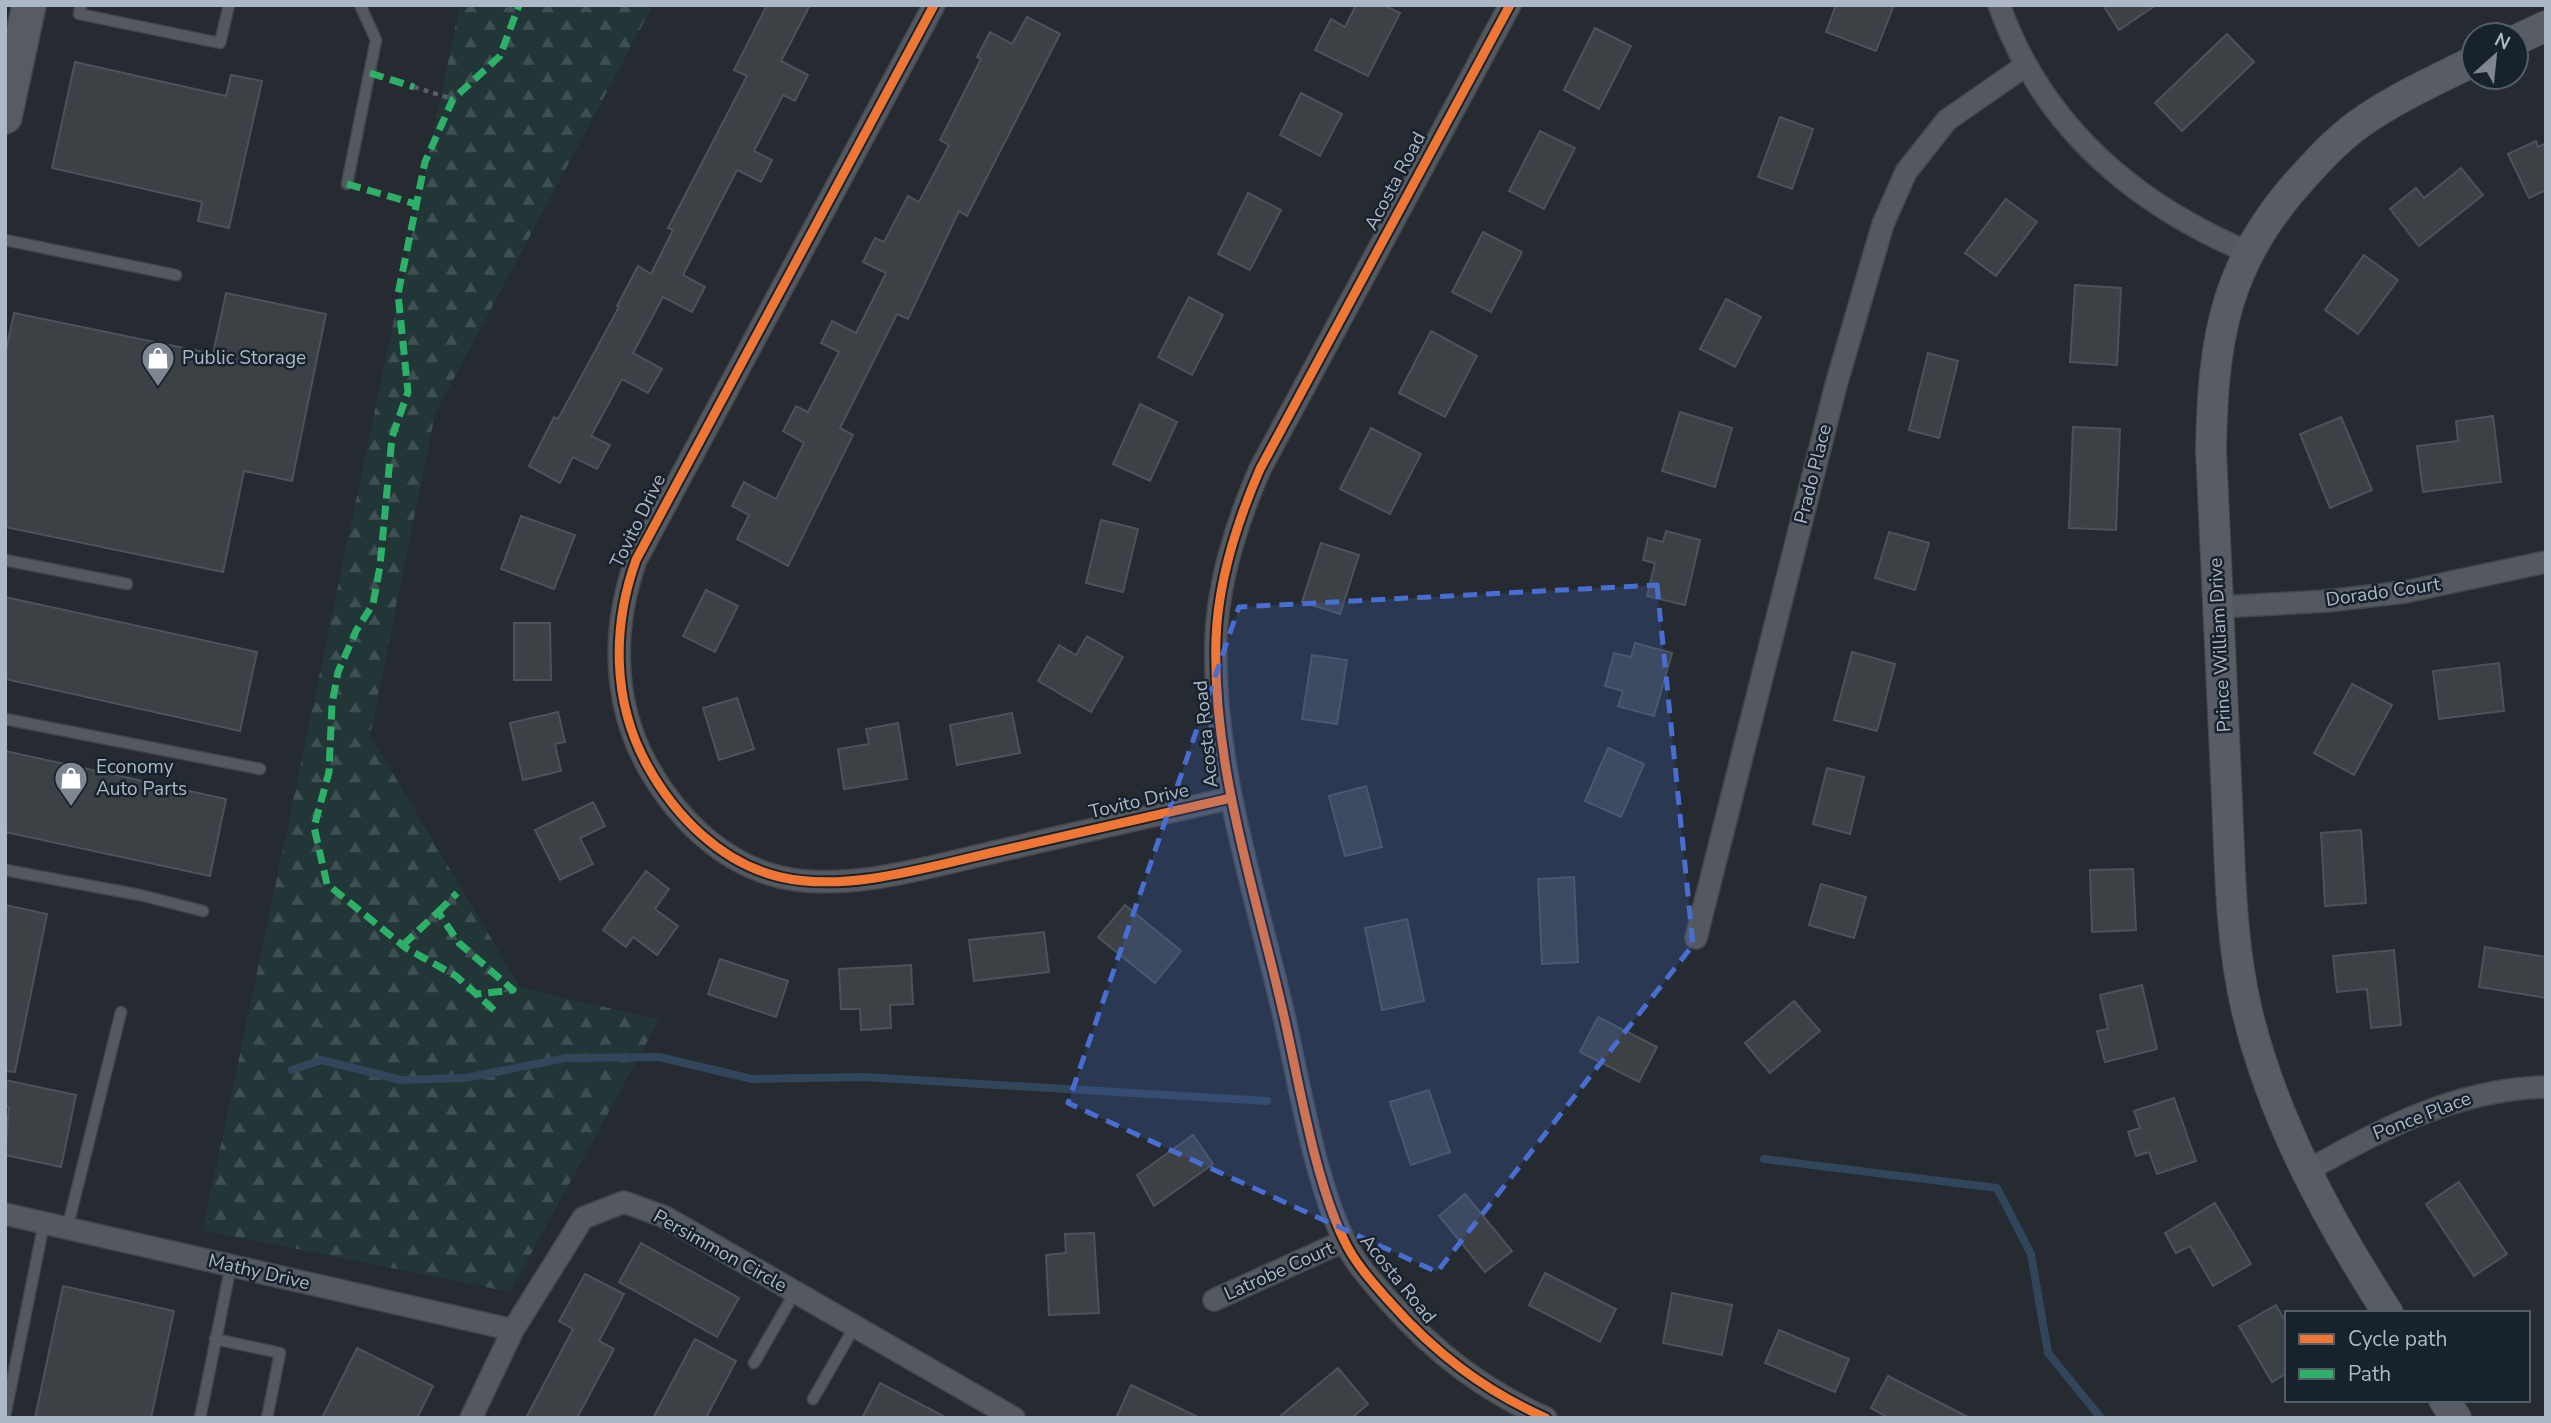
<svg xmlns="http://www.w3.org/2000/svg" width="2551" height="1423" font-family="'Nunito Sans',sans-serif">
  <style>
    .forest { fill: url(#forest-firs) }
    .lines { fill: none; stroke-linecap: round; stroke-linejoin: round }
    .stream { stroke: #31455b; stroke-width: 8 }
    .building { fill: #3c4146; stroke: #4c525a; stroke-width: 2 }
    .lane-casing { stroke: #42474c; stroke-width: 13 }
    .street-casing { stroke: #42474c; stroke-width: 24 }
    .secondary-casing { stroke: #42474c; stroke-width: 32 }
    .primary-casing { stroke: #42474e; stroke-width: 36 }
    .path { stroke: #585e64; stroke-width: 4.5; stroke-dasharray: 5 5; stroke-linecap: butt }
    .lane { stroke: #545960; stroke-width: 10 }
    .street { stroke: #545960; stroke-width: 21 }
    .secondary { stroke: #585d65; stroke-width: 30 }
    .primary { stroke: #575c63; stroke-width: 33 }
    .quiet { stroke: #2db169; stroke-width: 7; stroke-dasharray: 14 7; stroke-linecap: butt }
    .cycleway-casing { stroke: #18222c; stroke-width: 13 }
    .cycleway { stroke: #f07635; stroke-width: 9 }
    .marked { fill: #486ed2; fill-opacity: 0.2; stroke: #486ed2; stroke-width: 5; stroke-dasharray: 14 9; stroke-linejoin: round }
    .labels { text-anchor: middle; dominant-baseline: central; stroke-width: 5; stroke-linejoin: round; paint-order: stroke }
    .street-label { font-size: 19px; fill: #adb7c5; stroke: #18222c }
    .poi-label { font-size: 19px; fill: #adb7c5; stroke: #18222c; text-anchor: start }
  </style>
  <defs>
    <pattern id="forest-firs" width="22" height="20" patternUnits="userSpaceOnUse" patternTransform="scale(1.75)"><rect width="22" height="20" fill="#223537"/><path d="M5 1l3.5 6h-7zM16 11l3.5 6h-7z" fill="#3f5052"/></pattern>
  </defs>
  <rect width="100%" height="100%" fill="#252b31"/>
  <polygon class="forest" points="460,5 653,5 435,414 370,735 520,987 659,1020 510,1292 203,1230"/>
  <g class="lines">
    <g class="stream">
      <polyline points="292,1070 322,1060 401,1080 465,1078 566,1058 659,1057 752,1079 865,1077 1267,1101"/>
      <polyline points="1764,1159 1997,1188 2031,1254 2048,1353 2101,1418"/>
    </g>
  </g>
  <g class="building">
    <polygon points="767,5 810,5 781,61 808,75 795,101 783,95 754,151 772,160 761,182 737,170 683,275 705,287 692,312 663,297 633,353 662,369 648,393 622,379 591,436 610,445 597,469 573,457 560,483 529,466 554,417 558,419 619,307 617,306 638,266 651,274 673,230 668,228 747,76 734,70"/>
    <polygon points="1356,5 1384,5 1400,13 1368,76 1315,50 1331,19 1345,27"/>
    <polygon points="1836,5 1894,5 1876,51 1826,32"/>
    <polygon points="2103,5 2156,5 2119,30"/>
    <polygon points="1027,17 1060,34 967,216 959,211 908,319 897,314 840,428 853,435 788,566 737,539 749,515 732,506 744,482 776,499 804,443 783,431 796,406 808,412 839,352 821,343 832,321 856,333 886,273 863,262 875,238 884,242 908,196 919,202 949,145 940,140 981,59 977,57 990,32 1012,44"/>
    <polygon points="1595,28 1631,46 1599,109 1564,90"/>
    <polygon points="2227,34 2254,62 2182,131 2155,103"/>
    <polygon points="75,62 226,96 231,75 262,81 229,228 198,221 202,202 52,168"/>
    <polygon points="1301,93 1342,114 1320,156 1280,135"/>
    <polygon points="1780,117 1813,129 1792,189 1758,177"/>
    <polygon points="1540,131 1575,148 1544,209 1509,191"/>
    <polygon points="2536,141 2538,147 2546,143 2546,190 2529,198 2508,154"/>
    <polygon points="2461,168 2483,195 2419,246 2390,209 2416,188 2424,198"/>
    <polygon points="1248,193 1281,210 1250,270 1218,254"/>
    <polygon points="2006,199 2037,222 1996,276 1965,253"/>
    <polygon points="1483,232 1522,252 1491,312 1452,292"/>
    <polygon points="2364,255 2398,280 2358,334 2325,310"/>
    <polygon points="2075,285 2121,288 2117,365 2070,362"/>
    <polygon points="226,293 326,314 292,481 244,471 223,572 5,527 5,355 14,313 213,354"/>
    <polygon points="1189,297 1223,315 1192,375 1158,357"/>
    <polygon points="1726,299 1761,317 1735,367 1700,349"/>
    <polygon points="1431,331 1477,356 1445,417 1399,393"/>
    <polygon points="1928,353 1958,361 1939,438 1909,430"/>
    <polygon points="1140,404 1177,422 1150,481 1113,464"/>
    <polygon points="1680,412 1732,428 1715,487 1662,471"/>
    <polygon points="2493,416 2501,482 2423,492 2417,446 2458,441 2456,421"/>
    <polygon points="2341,417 2372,490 2330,508 2300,434"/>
    <polygon points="2073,427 2120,429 2116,530 2069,528"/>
    <polygon points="1371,428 1421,454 1390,514 1340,489"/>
    <polygon points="521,516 575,535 554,589 501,569"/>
    <polygon points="1101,520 1138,529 1123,592 1086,583"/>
    <polygon points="1666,531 1700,540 1685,605 1647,596 1655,563 1643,560 1648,538 1663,542"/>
    <polygon points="1889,532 1929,543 1915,590 1875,578"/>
    <polygon points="1321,543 1359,555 1340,614 1302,602"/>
    <polygon points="706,590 738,606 715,652 683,636"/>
    <polygon points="5,597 257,652 240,731 5,679"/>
    <polygon points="514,623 550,623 551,680 514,680"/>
    <polygon points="1087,636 1123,657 1091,712 1038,681 1059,645 1076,655"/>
    <polygon points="1635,643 1672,653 1654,716 1618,706 1623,691 1605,686 1614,653 1631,657"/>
    <polygon points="1852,652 1895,664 1877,731 1834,720"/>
    <polygon points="1312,655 1347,660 1337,724 1302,719"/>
    <polygon points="2499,663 2504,711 2439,719 2433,671"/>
    <polygon points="2352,684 2392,705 2354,775 2314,753"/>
    <polygon points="737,698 754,749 719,760 703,708"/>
    <polygon points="558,712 565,742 555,744 561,771 523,780 510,723"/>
    <polygon points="1012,713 1020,753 957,765 950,725"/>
    <polygon points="898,723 907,779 844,789 838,749 869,744 866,729"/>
    <polygon points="1608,748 1644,764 1621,817 1585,801"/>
    <polygon points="5,751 226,799 210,876 5,832"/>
    <polygon points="1827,768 1864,777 1850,834 1813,824"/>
    <polygon points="1366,786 1382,847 1345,856 1329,796"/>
    <polygon points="593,802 605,826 580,838 593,864 560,880 535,830"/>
    <polygon points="2361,830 2366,903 2325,906 2321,833"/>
    <polygon points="2133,869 2136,930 2092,932 2090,870"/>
    <polygon points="646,871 669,889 655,909 678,926 657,955 633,937 626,947 603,930"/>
    <polygon points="1574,877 1578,962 1542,964 1538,879"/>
    <polygon points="1821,884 1866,897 1854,938 1809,925"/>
    <polygon points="5,905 47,914 15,1072 5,1071"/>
    <polygon points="1125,905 1181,951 1155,983 1098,937"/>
    <polygon points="1407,919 1424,1001 1382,1010 1365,928"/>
    <polygon points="1044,932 1049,972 974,981 969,940"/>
    <polygon points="2485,947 2546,957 2546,998 2479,987"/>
    <polygon points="2394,950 2401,1025 2371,1028 2367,989 2337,992 2333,956"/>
    <polygon points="720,959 788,981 776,1017 708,994"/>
    <polygon points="911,965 913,1004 890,1005 891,1028 861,1030 860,1009 841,1009 839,969"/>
    <polygon points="2142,985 2157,1049 2105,1062 2097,1031 2108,1029 2100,995"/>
    <polygon points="1794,1001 1820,1031 1770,1073 1745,1043"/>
    <polygon points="1598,1017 1657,1047 1639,1082 1580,1052"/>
    <polygon points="5,1080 76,1095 61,1167 5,1155 9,1107 5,1106"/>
    <polygon points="1429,1090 1450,1152 1411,1165 1390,1102"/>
    <polygon points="2174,1098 2196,1161 2157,1174 2149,1152 2136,1156 2128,1132 2140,1128 2134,1111"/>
    <polygon points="1193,1135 1213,1164 1154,1206 1137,1175"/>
    <polygon points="2459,1182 2507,1254 2474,1276 2426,1204"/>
    <polygon points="1465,1194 1512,1251 1485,1272 1439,1216"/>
    <polygon points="2215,1203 2251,1264 2213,1286 2190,1246 2176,1253 2165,1233"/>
    <polygon points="1094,1233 1099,1313 1049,1315 1046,1255 1066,1253 1065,1234"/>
    <polygon points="641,1243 739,1298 717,1337 619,1282"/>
    <polygon points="1545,1273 1616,1309 1600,1342 1529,1305"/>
    <polygon points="585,1274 624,1294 599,1341 614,1349 577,1418 526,1418 573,1329 559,1321"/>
    <polygon points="63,1286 174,1311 151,1418 35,1418"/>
    <polygon points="1672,1293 1732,1305 1722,1355 1663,1343"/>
    <polygon points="2276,1305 2287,1324 2287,1373 2272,1382 2239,1326"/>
    <polygon points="1779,1330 1849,1359 1835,1392 1765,1363"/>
    <polygon points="695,1339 736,1361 706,1418 653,1418"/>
    <polygon points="357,1348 433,1386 417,1418 322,1418"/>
    <polygon points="1338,1368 1368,1404 1352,1418 1278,1418"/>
    <polygon points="1888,1376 1970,1418 1889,1418 1871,1408"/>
    <polygon points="880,1383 947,1418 862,1418"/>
    <polygon points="1131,1385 1200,1418 1116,1418"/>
  </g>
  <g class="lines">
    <defs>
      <g id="lane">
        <polyline points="81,5 79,14 220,43 229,5"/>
        <polyline points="347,184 376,40 360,5"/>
        <polyline points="5,240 176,275"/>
        <polyline points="5,560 127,584"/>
        <polyline points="5,719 260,769"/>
        <polyline points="5,870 140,895 203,911"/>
        <polyline points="67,1229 121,1012"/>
        <polyline points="215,1339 280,1353 267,1418"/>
        <polyline points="754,1363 795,1292"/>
        <polyline points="813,1399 855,1326"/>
        <polyline points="5,1416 44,1223"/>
        <polyline points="200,1418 231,1265"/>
      </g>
      <g id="street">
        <path d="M934,5l-298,555c-24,67 -24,141 11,205 28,51 74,98 133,112 68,16 151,-11 219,-26 77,-18 154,-35 232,-53"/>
        <path d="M1510,5l-250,464c-23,53 -42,111 -44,170 -4,127 39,251 67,373 16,69 31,166 61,228 10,22 29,43 45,61 45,51 94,89 157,117"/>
        <path d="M1999,5c43,120 133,198 249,247"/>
        <polyline points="2218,607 2327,601 2405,592 2546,562"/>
        <polyline points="1696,938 1836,385 1883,224 1906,172 1947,120 2025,66"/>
        <path d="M2307,1171c75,-43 151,-82 239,-84"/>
        <polyline points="5,1214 513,1330"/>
        <polyline points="1214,1300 1344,1241"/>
        <polyline points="471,1418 513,1330 583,1218 624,1202 665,1217 1014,1418"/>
      </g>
      <g id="secondary">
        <polyline points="2516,40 2546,26"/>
        <path d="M2388,1313c-60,-93 -115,-194 -141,-302 -18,-76 -17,-155 -21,-233 -5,-109 -10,-219 -15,-328 2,-112 14,-189 93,-274 19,-21 38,-41 62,-57 34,-23 72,-40 108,-58"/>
        <polyline points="2444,1400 2456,1418"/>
      </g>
      <polyline id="primary" points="5,117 29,5"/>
    </defs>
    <use href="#lane" class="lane-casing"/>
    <use href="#street" class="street-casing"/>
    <use href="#secondary" class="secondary-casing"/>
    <use href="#primary" class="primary-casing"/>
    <polyline class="path" points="414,87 453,99"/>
    <use href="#lane" class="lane"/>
    <use href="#street" class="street"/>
    <use href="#secondary" class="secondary"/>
    <use href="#primary" class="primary"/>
    <g class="quiet">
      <polyline points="370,73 414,87"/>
      <polyline points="347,184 416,204"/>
      <polyline points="438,912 457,893"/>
      <polyline points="403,945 438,912 459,943 513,990 477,994"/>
      <polyline points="494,1010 456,976 406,948 327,884 314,827 329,772 332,704 338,672 356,631 373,604 380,566 392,437 408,392 398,294 425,162 453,99 500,56 519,5"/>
    </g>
    <defs>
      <g id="cycleway">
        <path d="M934,5l-298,555c-24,67 -24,141 11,205 28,51 74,98 133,112 68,16 151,-11 219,-26 77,-18 154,-35 232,-53"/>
        <path d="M1510,5l-250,464c-23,53 -42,111 -44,170 -4,127 39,251 67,373 16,69 31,166 61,228 10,22 29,43 45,61 45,51 94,89 157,117"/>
      </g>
    </defs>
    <use href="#cycleway" class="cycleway-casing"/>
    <use href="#cycleway" class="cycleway"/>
  </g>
  <path class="marked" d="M1657,585l36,360 -256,327 -369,-169 171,-496z"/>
  <defs>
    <symbol id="shop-pin" viewBox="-11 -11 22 30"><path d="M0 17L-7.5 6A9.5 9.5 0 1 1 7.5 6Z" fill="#7d8691" stroke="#18222c"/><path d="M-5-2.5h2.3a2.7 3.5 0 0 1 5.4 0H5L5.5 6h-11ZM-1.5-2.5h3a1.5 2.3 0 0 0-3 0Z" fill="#fff"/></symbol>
  </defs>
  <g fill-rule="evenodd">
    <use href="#shop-pin" x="139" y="339" width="38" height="52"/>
    <use href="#shop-pin" x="52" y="759" width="38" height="52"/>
  </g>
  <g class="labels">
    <g class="street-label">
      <text transform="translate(1395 181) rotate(-62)">Acosta Road</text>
      <text transform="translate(1813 474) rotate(-76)">Prado Place</text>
      <text transform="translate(638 521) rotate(-64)">Tovito Drive</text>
      <text transform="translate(2383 592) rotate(-8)">Dorado Court</text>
      <text transform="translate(2220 645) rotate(-93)">Prince William Drive</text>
      <text transform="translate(1206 734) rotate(-96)">Acosta Road</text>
      <text transform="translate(1139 801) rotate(-13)">Tovito Drive</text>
      <text transform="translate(2422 1116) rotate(-21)">Ponce Place</text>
      <text transform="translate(720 1251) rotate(29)">Persimmon Circle</text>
      <text transform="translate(1279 1271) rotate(-24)">Latrobe Court</text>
      <text transform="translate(259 1272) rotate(13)">Mathy Drive</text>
      <text transform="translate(1398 1279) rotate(51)">Acosta Road</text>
    </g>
    <g class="poi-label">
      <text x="182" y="358">Public Storage</text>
      <text x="96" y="767">Economy<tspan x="96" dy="22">Auto Parts</tspan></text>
    </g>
  </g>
  <rect width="2551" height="1423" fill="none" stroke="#adb7c5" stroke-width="14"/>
  <rect x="2285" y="1311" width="245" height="91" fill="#18222c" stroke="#545e69" stroke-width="2"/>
  <rect x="2299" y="1334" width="35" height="10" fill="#f07635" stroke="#545e69" stroke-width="2"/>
  <text x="2348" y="1346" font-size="21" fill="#adb7c5">Cycle path</text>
  <rect x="2299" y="1369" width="35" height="10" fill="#2db169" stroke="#545e69" stroke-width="2"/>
  <text x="2348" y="1381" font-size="21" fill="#adb7c5">Path</text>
  <g transform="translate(2495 56) rotate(27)"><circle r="33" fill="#18222c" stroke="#545e69" stroke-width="2"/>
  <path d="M0-5L12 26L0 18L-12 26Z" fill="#7d8691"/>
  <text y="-10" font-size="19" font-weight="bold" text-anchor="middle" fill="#adb7c5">N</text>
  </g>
</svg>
